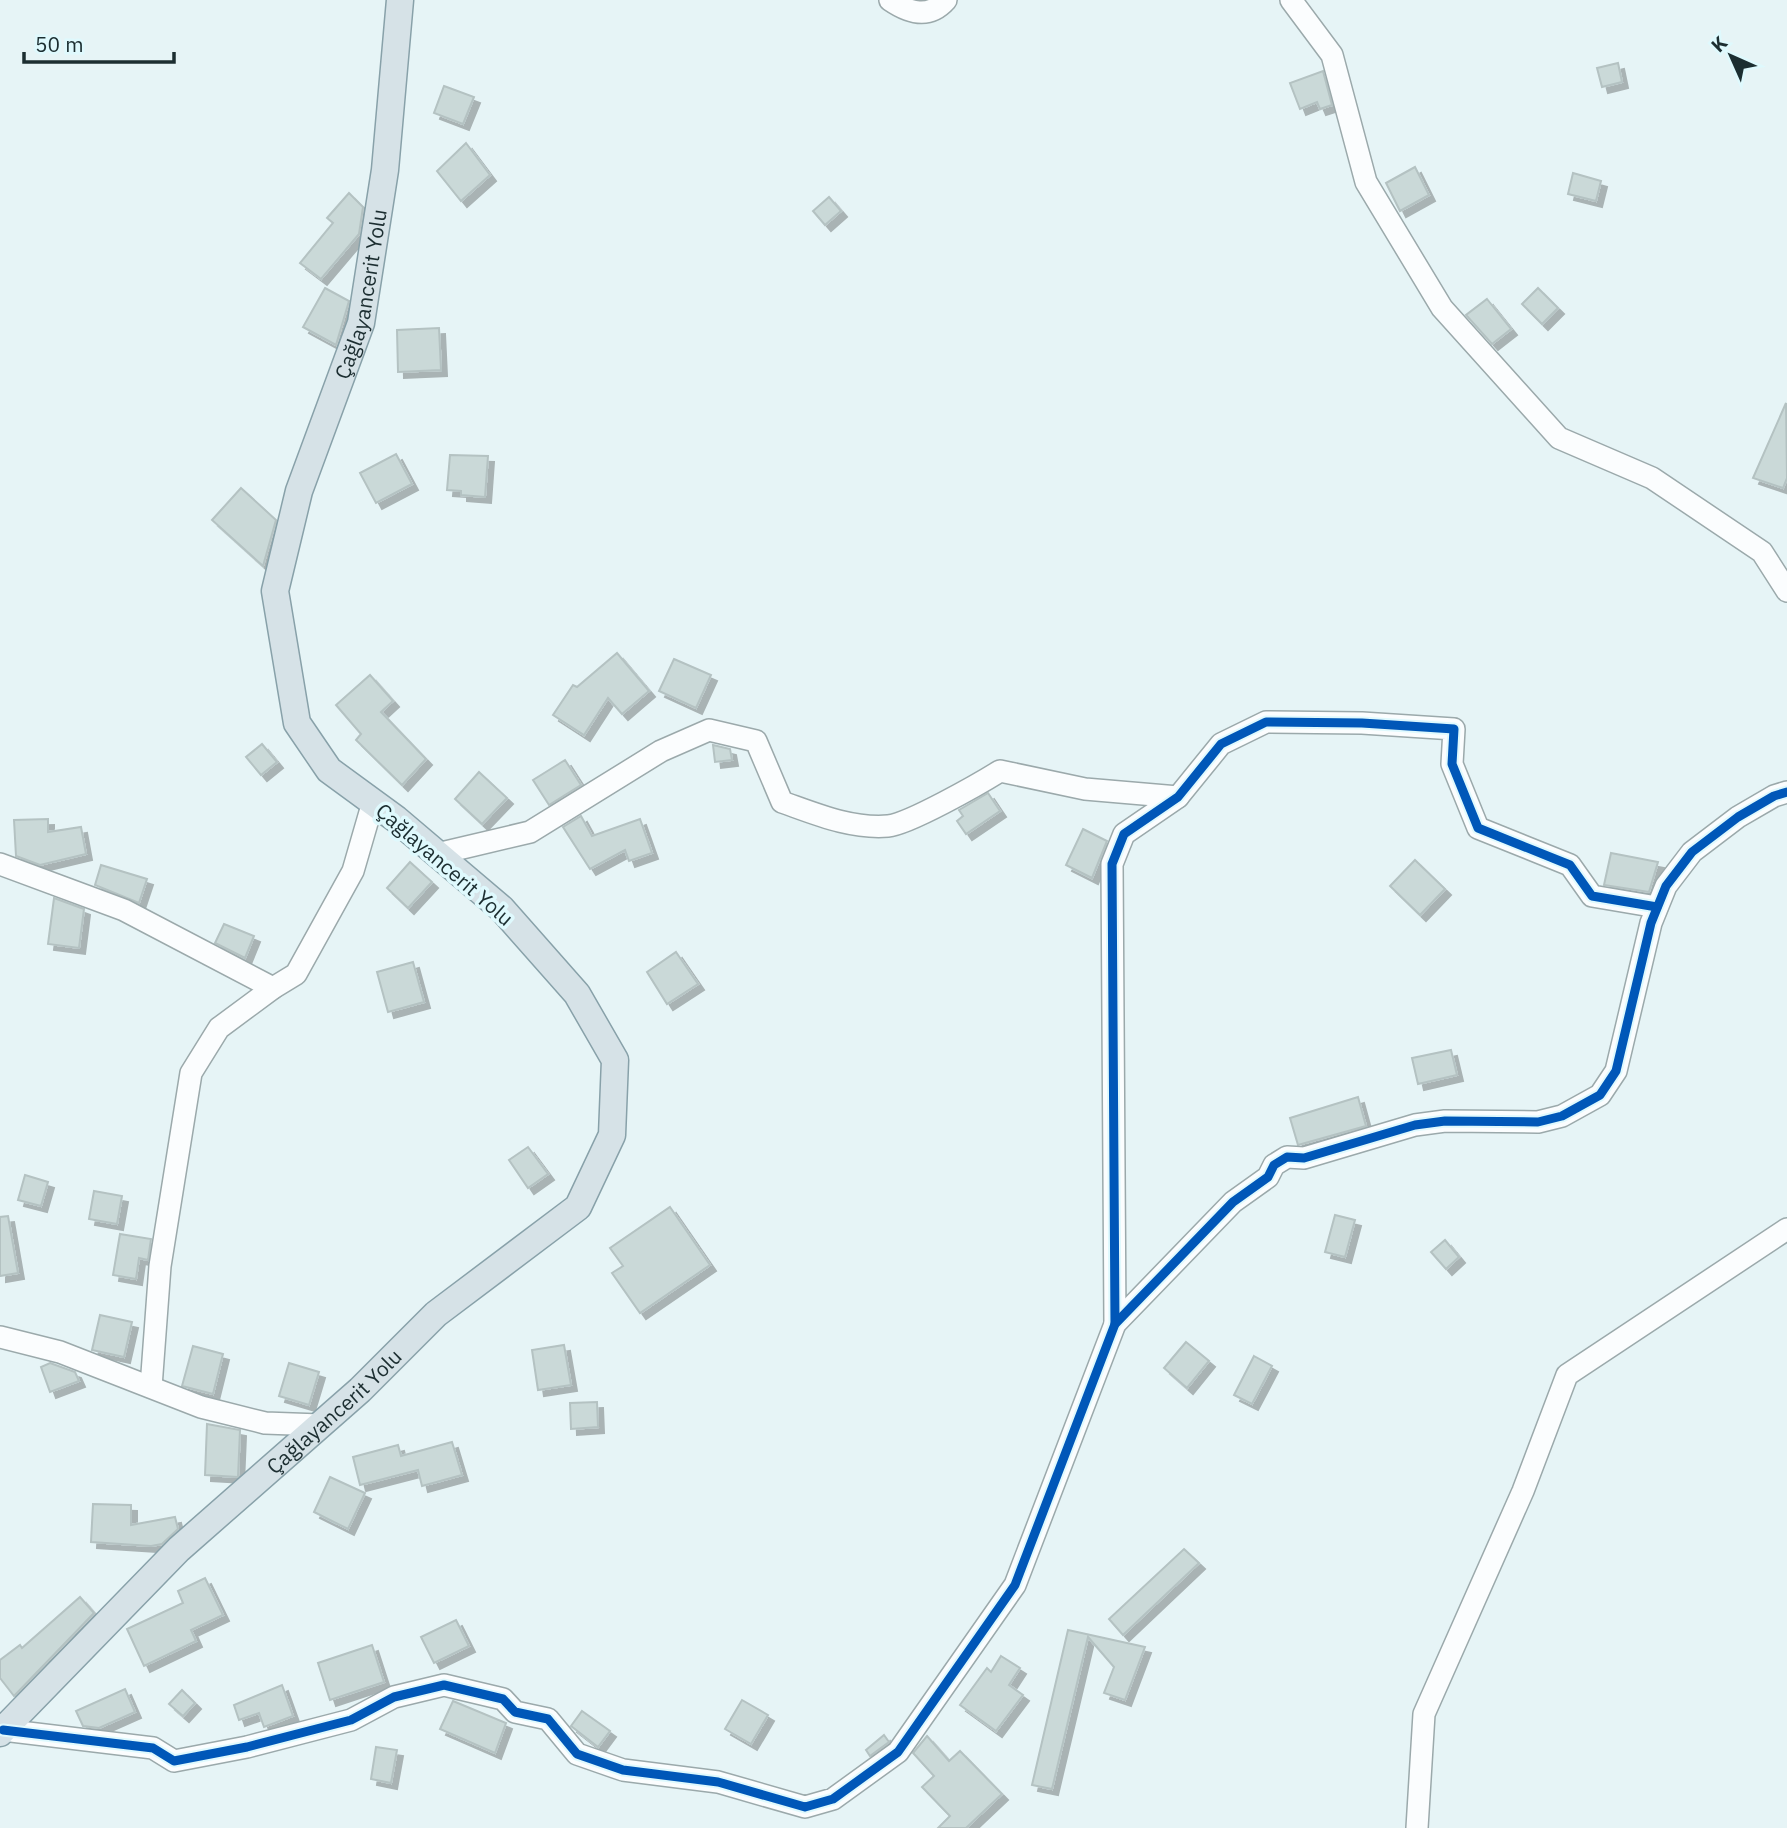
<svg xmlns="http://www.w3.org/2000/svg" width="1787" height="1828" font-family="'IBM Plex Sans',sans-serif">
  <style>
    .building { fill: #cad9d8; stroke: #b4c2c2; stroke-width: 2; filter: url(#shadow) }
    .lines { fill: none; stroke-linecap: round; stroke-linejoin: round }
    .minor-casing { stroke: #9ba9ab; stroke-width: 24 }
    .major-casing { stroke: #88a1a9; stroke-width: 29 }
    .minor { stroke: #fbfdfe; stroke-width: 21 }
    .major { stroke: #d6e2e7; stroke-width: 26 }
    .cycleway-casing { stroke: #dff9fd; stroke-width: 13 }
    .cycleway { stroke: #0057b8; stroke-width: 9 }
    .labels { text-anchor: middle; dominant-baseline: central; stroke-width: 7; stroke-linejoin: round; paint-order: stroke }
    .street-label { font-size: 21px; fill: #1c2e31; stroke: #dff9fd }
  </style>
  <defs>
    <filter id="shadow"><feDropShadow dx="6" dy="6" stdDeviation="0" flood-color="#0004"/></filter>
  </defs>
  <rect width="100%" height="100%" fill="#e6f4f6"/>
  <g class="building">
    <polygon points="1618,63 1622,82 1602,87 1597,68"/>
    <polygon points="1323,71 1332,105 1320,109 1317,102 1300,109 1290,83"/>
    <polygon points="444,86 474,97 463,124 434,113"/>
    <polygon points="466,143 490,175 461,201 437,171"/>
    <polygon points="1415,167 1429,195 1400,211 1386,183"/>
    <polygon points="1573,173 1601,181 1596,201 1568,194"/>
    <polygon points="349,193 363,207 359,234 321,279 300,263 333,223 327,218"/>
    <polygon points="829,197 841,211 825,225 813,211"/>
    <polygon points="325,288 349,301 336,345 303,327"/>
    <polygon points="1538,288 1558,308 1542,324 1522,304"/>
    <polygon points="1487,299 1511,329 1492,344 1466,315"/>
    <polygon points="439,328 441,370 398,372 397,330"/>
    <polygon points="1786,403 1787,478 1783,488 1753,478"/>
    <polygon points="396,454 412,484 376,503 360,473"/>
    <polygon points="450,455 488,456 485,497 461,495 461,491 447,490"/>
    <polygon points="241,488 276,520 263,566 212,520"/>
    <polygon points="617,653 649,691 622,714 608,698 584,735 553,715 573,685 577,687"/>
    <polygon points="674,659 711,675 696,708 659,691"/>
    <polygon points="370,675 393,701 381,712 426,759 402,785 356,740 361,734 336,705"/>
    <polygon points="262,744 277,762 261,775 246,757"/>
    <polygon points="713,745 730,749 732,760 715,762"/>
    <polygon points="565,760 581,785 549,805 533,780"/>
    <polygon points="479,772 507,798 482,824 455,799"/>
    <polygon points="988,793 1000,811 966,834 957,821 963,816 959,810"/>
    <polygon points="581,816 592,836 640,819 652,853 629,861 625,850 590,869 563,827"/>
    <polygon points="48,819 48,832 81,827 86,854 40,865 16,856 14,820"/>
    <polygon points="1083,829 1107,841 1092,878 1066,865"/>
    <polygon points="1611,853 1658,862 1649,892 1604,885"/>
    <polygon points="1415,860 1445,889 1420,915 1390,886"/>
    <polygon points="410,862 432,882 408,908 387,888"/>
    <polygon points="101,865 147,879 139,903 95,885"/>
    <polygon points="54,898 84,909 79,948 48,944"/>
    <polygon points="224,924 254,936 245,958 215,943"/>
    <polygon points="676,952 698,984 667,1004 647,972"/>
    <polygon points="413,962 424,1002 388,1012 377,972"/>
    <polygon points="1451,1050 1457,1075 1418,1084 1412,1058"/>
    <polygon points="1358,1097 1366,1126 1298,1145 1290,1118"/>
    <polygon points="528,1147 548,1174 528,1188 509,1160"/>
    <polygon points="25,1175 48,1182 41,1206 18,1200"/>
    <polygon points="94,1191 122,1196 117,1224 89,1219"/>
    <polygon points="670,1207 710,1265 640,1313 612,1273 623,1266 610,1248"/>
    <polygon points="1335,1215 1355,1220 1345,1257 1325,1252"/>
    <polygon points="8,1216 18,1273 0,1276 0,1217"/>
    <polygon points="120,1234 151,1239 148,1260 139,1258 136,1279 113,1275"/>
    <polygon points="1445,1240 1459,1257 1446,1269 1431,1252"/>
    <polygon points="100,1315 132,1322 124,1357 92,1350"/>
    <polygon points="1186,1342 1209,1361 1187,1388 1164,1368"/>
    <polygon points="564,1345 571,1385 538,1390 532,1350"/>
    <polygon points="193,1346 223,1354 213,1394 182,1386"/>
    <polygon points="1254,1356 1272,1366 1252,1404 1234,1395"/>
    <polygon points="50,1363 75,1372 79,1381 50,1392 41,1367"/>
    <polygon points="289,1363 319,1372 309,1405 279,1396"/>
    <polygon points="597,1402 598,1427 571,1429 570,1403"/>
    <polygon points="207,1424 240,1430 238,1477 205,1475"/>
    <polygon points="452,1442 462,1475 422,1486 418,1470 360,1485 353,1457 398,1445 401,1456"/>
    <polygon points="330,1477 365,1493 348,1529 314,1512"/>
    <polygon points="93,1504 131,1505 131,1525 175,1517 178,1529 162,1544 151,1546 91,1542"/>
    <polygon points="1184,1549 1199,1563 1123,1635 1109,1619"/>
    <polygon points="205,1578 223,1615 191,1630 196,1641 144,1666 127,1629 183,1603 178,1591"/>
    <polygon points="80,1597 94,1613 14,1696 0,1678 0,1660 20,1645 22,1648"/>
    <polygon points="456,1620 469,1646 434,1663 421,1637"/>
    <polygon points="1068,1630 1145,1647 1125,1700 1104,1693 1114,1667 1088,1637 1052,1789 1032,1785"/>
    <polygon points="372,1645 384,1682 330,1700 318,1663"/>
    <polygon points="1001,1656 1020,1668 1009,1685 1023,1695 996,1731 960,1705 987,1668 991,1672"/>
    <polygon points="282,1685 293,1716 264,1727 259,1713 239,1720 234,1705"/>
    <polygon points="125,1689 135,1712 99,1728 83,1726 76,1711"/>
    <polygon points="182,1690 195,1703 183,1716 169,1704"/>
    <polygon points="742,1700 768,1715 751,1744 725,1729"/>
    <polygon points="453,1701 506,1723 495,1753 440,1729"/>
    <polygon points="582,1711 610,1731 598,1747 571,1726"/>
    <polygon points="884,1735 889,1742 870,1756 866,1750"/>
    <polygon points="927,1736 949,1761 960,1751 1002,1794 966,1828 938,1828 950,1816 922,1787 934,1776 913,1753"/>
    <polygon points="376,1747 397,1750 391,1783 371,1779"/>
  </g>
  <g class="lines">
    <defs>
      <g id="minor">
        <path d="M890,0c19,13 39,19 56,0"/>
        <polyline points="1291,0 1332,55 1366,182 1442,308 1559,438 1652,478 1762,552 1787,591"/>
        <path d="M437,854l93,-22 131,-81 48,-21 47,11 26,61c34,12 69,27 106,24 21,-2 91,-42 112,-55l85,18 93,8"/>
        <polyline points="0,864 124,910 273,988"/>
        <polyline points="1115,1324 1112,864 1124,834 1178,797 1221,744 1266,722 1362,723 1454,729 1452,764 1478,828 1570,865 1592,896 1657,907"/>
        <polyline points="0,1337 60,1352 201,1407 265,1423 320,1425"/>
        <polyline points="151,1387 160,1266 191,1073 219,1028 273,988 296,974 353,871 373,802"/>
        <polyline points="3,1730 153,1748 174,1761 247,1747 351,1720 394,1697 444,1685 503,1699 515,1712 548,1719 577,1754 623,1770 718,1782 805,1807 833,1799 898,1752 1015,1585 1115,1324 1233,1202 1268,1177 1274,1165 1287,1157 1304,1158 1415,1125 1445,1121 1538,1122 1562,1116 1600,1095 1616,1071 1651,923 1666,886 1692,852 1738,817 1774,796 1787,792"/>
        <polyline points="1417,1828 1424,1714 1523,1491 1567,1375 1787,1229"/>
      </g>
      <g id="major">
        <path id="s1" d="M0,1733l179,-184 181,-159 76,-76 142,-107 34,-72 3,-75 -38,-66 -75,-85 -106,-90 -67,-49 -32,-47 -22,-132 24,-100 62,-168 24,-153 15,-170"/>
      </g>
    </defs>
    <use href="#minor" class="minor-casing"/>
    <use href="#major" class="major-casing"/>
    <use href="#minor" class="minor"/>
    <use href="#major" class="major"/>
    <defs>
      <g id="cycleway">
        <polyline points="1115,1324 1112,864 1124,834 1178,797 1221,744 1266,722 1362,723 1454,729 1452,764 1478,828 1570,865 1592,896 1657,907"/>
        <polyline points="3,1730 153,1748 174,1761 247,1747 351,1720 394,1697 444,1685 503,1699 515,1712 548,1719 577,1754 623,1770 718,1782 805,1807 833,1799 898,1752 1015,1585 1115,1324 1233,1202 1268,1177 1274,1165 1287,1157 1304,1158 1415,1125 1445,1121 1538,1122 1562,1116 1600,1095 1616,1071 1651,923 1666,886 1692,852 1738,817 1774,796 1787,792"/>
      </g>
    </defs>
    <use href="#cycleway" class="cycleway-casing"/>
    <use href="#cycleway" class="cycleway"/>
  </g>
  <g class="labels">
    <g class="street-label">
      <text stroke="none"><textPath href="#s1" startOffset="1850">Çağlayancerit Yolu</textPath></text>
      <text transform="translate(445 864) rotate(41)">Çağlayancerit Yolu</text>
      <text stroke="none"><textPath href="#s1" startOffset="464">Çağlayancerit Yolu</textPath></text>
    </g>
  </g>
  <g transform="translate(1731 56) rotate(315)" stroke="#dff9fd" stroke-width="5" paint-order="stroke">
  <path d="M0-5L12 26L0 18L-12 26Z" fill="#1c2e31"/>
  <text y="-10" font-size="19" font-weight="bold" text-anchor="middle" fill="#1c2e31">K</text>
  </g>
  <path d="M24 52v10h150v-10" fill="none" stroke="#1c2e31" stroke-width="3.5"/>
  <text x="35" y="52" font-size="21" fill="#1c2e31" stroke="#dff9fd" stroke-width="5" paint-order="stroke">50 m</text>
</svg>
